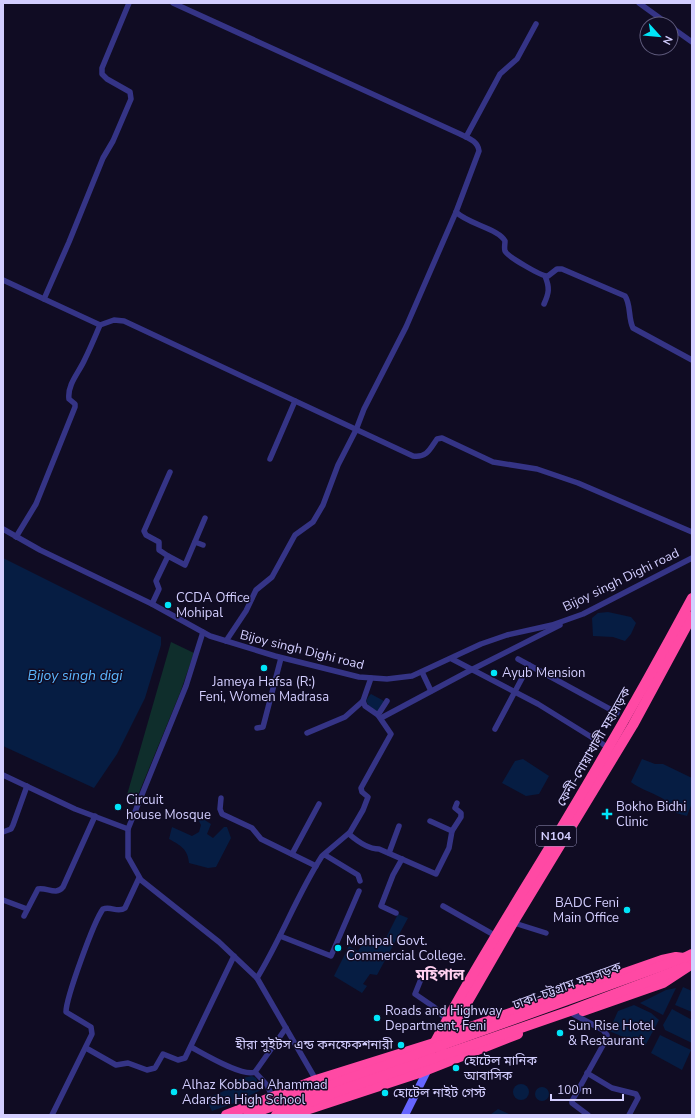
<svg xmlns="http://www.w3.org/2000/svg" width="695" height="1118" font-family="'Nunito Sans','Noto Sans Bengali',sans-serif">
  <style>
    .green { fill: #0f2e2c }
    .water { fill: #061d43 }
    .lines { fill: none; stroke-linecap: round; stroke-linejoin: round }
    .street { stroke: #353486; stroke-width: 5.5 }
    .secondary { stroke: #6665ff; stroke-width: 8 }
    .highway { stroke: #ff49a4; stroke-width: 10 }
    .highway-bridge { stroke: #ff49a4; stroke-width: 10 }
    .poi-dot { fill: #00e5f9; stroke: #100c23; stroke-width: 1.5 }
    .labels { text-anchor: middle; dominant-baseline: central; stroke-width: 3; stroke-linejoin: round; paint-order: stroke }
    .shield { fill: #100c23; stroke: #9894bd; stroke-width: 1 }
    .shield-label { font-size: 12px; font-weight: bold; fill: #d3ceff }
    .street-label { font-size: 13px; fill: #d3ceff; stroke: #100c23 }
    .poi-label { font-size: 13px; fill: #d3ceff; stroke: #100c23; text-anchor: start }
    .water-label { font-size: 14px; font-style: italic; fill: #5cb7ff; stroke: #100c23 }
    .quarter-label { font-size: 15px; font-weight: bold; fill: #ffd0ef; stroke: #100c23 }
  </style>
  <rect width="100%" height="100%" fill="#100c23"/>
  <polygon class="green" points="171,642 194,653 180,693 136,800 127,795"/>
  <g class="water">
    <polygon points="3,558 161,637 161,645 145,698 117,754 94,788 3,746"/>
    <polygon points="608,612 631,617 636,623 631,634 625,641 613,637 593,636 592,618 598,613"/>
    <polygon points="371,694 384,701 378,712 369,706 366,701 369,696"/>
    <polygon points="523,759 549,776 539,794 526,796 502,783 515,761"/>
    <path d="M642,759l13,5h8l29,14v25l-5,13 -11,-3c-5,-17 -30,-19 -45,-31z"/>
    <path d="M198,819h5l8,5 -4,10 6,4 11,-11h3l4,11 -15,29 -8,1 -19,-5c-1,-14 -9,-18 -20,-24l3,-12 20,9 7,-4 2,-7z"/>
    <polygon points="398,914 408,918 377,975 370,974 363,984 367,986 362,993 334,976 349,946 358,951 368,936 384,942"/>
    <polygon points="683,987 692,991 692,1012 675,1005"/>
    <polygon points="676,988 663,1015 640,1003 666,990"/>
    <polygon points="634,1005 651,1013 659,1020 645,1046 609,1031 618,1011"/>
    <polygon points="672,1009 692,1020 692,1043 665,1030 663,1025"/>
    <polygon points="660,1035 691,1050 682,1070 651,1053"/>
    <polygon points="252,1076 256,1078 261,1090 232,1104 212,1111 206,1099 235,1086 239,1079"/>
    <circle cx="521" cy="1092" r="8"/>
    <circle cx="542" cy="1094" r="7"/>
    <polygon points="498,1109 511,1115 490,1115"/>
  </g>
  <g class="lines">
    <g class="street">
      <path d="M173,3l287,131c8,4 18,7 19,17l-23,61 -50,115 -42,82 -8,21 -18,35 -15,40 -10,17 -18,13 -23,42 -16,13 -10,21 -20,30"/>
      <polyline points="639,3 668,24"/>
      <polyline points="671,27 692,42"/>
      <polyline points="466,137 500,74 517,59 536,24"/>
      <path d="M456,212c12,12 43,17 49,29 0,3 -1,7 0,10 2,5 37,26 43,25l9,-7h5l63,27c6,8 3,22 8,32l59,32"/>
      <path d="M3,280l97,45 14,-5 10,1 289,135c14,2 17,-7 24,-17l5,-1 51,24 44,7 41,14 114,49"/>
      <polyline points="44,299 69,242 103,158 113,141 131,99 130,92 107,79 102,74 102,68 129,3"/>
      <path d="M544,304c5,-11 6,-16 1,-28"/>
      <polyline points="270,459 295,401"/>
      <polyline points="3,529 40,550 152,604 210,636 275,656 359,677 387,679 412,676 481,644 507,635 552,625 583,614 692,558"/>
      <path d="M16,537l20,-33 39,-97v-3l-6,-5c-2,-14 10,-27 15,-38 6,-12 11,-24 16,-36"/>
      <polyline points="195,542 203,545"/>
      <polyline points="168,556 159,550 159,542 146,535 144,531 170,472"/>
      <polyline points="152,604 159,589 156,581 168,556 185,565 205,518"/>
      <polyline points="203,632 186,686 128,829 128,857 141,880 219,942 257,978 316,1080"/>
      <polyline points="452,659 538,704 609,748"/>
      <polyline points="529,665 617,713"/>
      <polyline points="422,672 431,691"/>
      <polyline points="371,678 363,701 365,706 378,715 387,701"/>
      <path d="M378,715l13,19 -30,54 1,4 6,5 -5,13 -14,24c8,7 19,15 30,15l57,25 13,-26 3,-17 9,-14v-4l-6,-5 2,-5"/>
      <polyline points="381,718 471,670 560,625"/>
      <polyline points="257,728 263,727 281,658"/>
      <polyline points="495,729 529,665 518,659"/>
      <polyline points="307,733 345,717 363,701"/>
      <polyline points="3,775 75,809 128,829"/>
      <polyline points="221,798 220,809 222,814 252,828 261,839 316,866"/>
      <polyline points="430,821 452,831"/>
      <polyline points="3,832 11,829 13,825 27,786"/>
      <polyline points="389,853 399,826"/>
      <polyline points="292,854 319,804"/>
      <polyline points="323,855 349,833"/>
      <polyline points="3,900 27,909"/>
      <polyline points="443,906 496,936"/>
      <polyline points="396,913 381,906 393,875 402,859"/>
      <path d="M24,916l14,-27c9,-2 18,7 25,-2l32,-71"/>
      <polyline points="511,922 546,933"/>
      <polyline points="280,936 331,956 359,891"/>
      <polyline points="423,974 415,994 434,1007 447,1020"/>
      <path d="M257,978c24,-39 40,-83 65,-122l3,-1 33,20 2,6"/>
      <polyline points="573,1014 603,1030 607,1035 607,1038 572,1101 572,1103 588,1115"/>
      <path d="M191,1047c13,7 51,30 64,25"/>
      <polyline points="86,1048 116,1065 128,1063 147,1070 155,1068 163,1054 178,1060 185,1058 234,956"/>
      <polyline points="587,1073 612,1088 636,1094 638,1098 629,1115"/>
      <polyline points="272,1096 267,1085 255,1072 286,1028"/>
      <path d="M52,1115l40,-81 -1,-7 -25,-15c0,-14 28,-91 37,-103 8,-3 15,4 22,-1l14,-30"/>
    </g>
    <polyline class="secondary" points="405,1115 428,1069"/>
    <g class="highway">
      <polyline points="583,1011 663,983 692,964"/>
      <polyline points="441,1048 513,923 633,725 692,616"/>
      <path d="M419,1073c41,-82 91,-160 138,-238 47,-78 92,-157 135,-237"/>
      <polyline points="226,1115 316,1080 434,1043 456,1032 662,960 676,957 684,958 692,954"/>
      <polyline points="291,1115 419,1073 518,1034"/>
    </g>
    <g class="highway-bridge">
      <polyline points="248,1115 684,958"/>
      <polyline points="276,1115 336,1092 570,1011 686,967"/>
    </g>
  </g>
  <g class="poi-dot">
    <circle cx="168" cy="605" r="4"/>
    <circle cx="264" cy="668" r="4"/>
    <circle cx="494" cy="673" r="4"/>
    <circle cx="118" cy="807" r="4"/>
    <path d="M605 808h4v4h4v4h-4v4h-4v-4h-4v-4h4z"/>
    <circle cx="627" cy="910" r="4"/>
    <circle cx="338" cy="948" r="4"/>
    <circle cx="377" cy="1018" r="4"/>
    <circle cx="560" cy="1033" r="4"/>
    <circle cx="401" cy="1045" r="4"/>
    <circle cx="456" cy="1068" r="4"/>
    <circle cx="174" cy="1092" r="4"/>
    <circle cx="385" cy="1093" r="4"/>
  </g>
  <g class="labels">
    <rect class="shield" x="536" y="826" width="40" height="20" rx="3"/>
    <g class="shield-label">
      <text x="556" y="836">N104</text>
    </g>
    <g class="street-label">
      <text transform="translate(621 580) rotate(-26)">Bijoy singh Dighi road</text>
      <text transform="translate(302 650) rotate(14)">Bijoy singh Dighi road</text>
      <text transform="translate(594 747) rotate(-60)">ফেনী-নোয়াখালী মহাসড়ক</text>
      <text transform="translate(567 986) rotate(-20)">ঢাকা-চট্টগ্রাম মহাসড়ক</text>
    </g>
    <g class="poi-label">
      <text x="176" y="598">CCDA Office<tspan x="176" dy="15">Mohipal</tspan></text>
      <text x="502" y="673">Ayub Mension</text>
      <text x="264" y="682" text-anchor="middle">Jameya Hafsa (R:)<tspan x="264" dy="15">Feni, Women Madrasa</tspan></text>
      <text x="126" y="800">Circuit<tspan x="126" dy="15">house Mosque</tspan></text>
      <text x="616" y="807">Bokho Bidhi<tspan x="616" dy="15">Clinic</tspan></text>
      <text x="619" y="903" text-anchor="end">BADC Feni<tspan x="619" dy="15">Main Office</tspan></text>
      <text x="346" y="941">Mohipal Govt.<tspan x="346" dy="15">Commercial College.</tspan></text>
      <text x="385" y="1011">Roads and Highway<tspan x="385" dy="15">Department, Feni</tspan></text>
      <text x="568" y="1026">Sun Rise Hotel<tspan x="568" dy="15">&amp; Restaurant</tspan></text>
      <text x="393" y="1045" text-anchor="end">হীরা সুইটস এন্ড কনফেকশনারী</text>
      <text x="464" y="1061">হোটেল মানিক<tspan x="464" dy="15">আবাসিক</tspan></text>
      <text x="182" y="1085">Alhaz Kobbad Ahammad<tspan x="182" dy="15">Adarsha High School</tspan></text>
      <text x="393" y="1093">হোটেল নাইট গেস্ট</text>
    </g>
    <g class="water-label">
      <text x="75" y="675">Bijoy singh digi</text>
    </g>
    <g class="quarter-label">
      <text x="440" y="975">মহিপাল</text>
    </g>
  </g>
  <rect width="695" height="1118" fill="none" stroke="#d3ceff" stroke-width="8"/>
  <g transform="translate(659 36) rotate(117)"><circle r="19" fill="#100c23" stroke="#5e5a7b"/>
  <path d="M0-3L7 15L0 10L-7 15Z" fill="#00e5f9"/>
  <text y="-6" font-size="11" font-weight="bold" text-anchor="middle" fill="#d3ceff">N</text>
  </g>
  <path d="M551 1094v6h72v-6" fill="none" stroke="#d3ceff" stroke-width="2"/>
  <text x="557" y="1094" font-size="12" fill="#d3ceff" stroke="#100c23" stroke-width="3" paint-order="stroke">100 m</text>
</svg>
